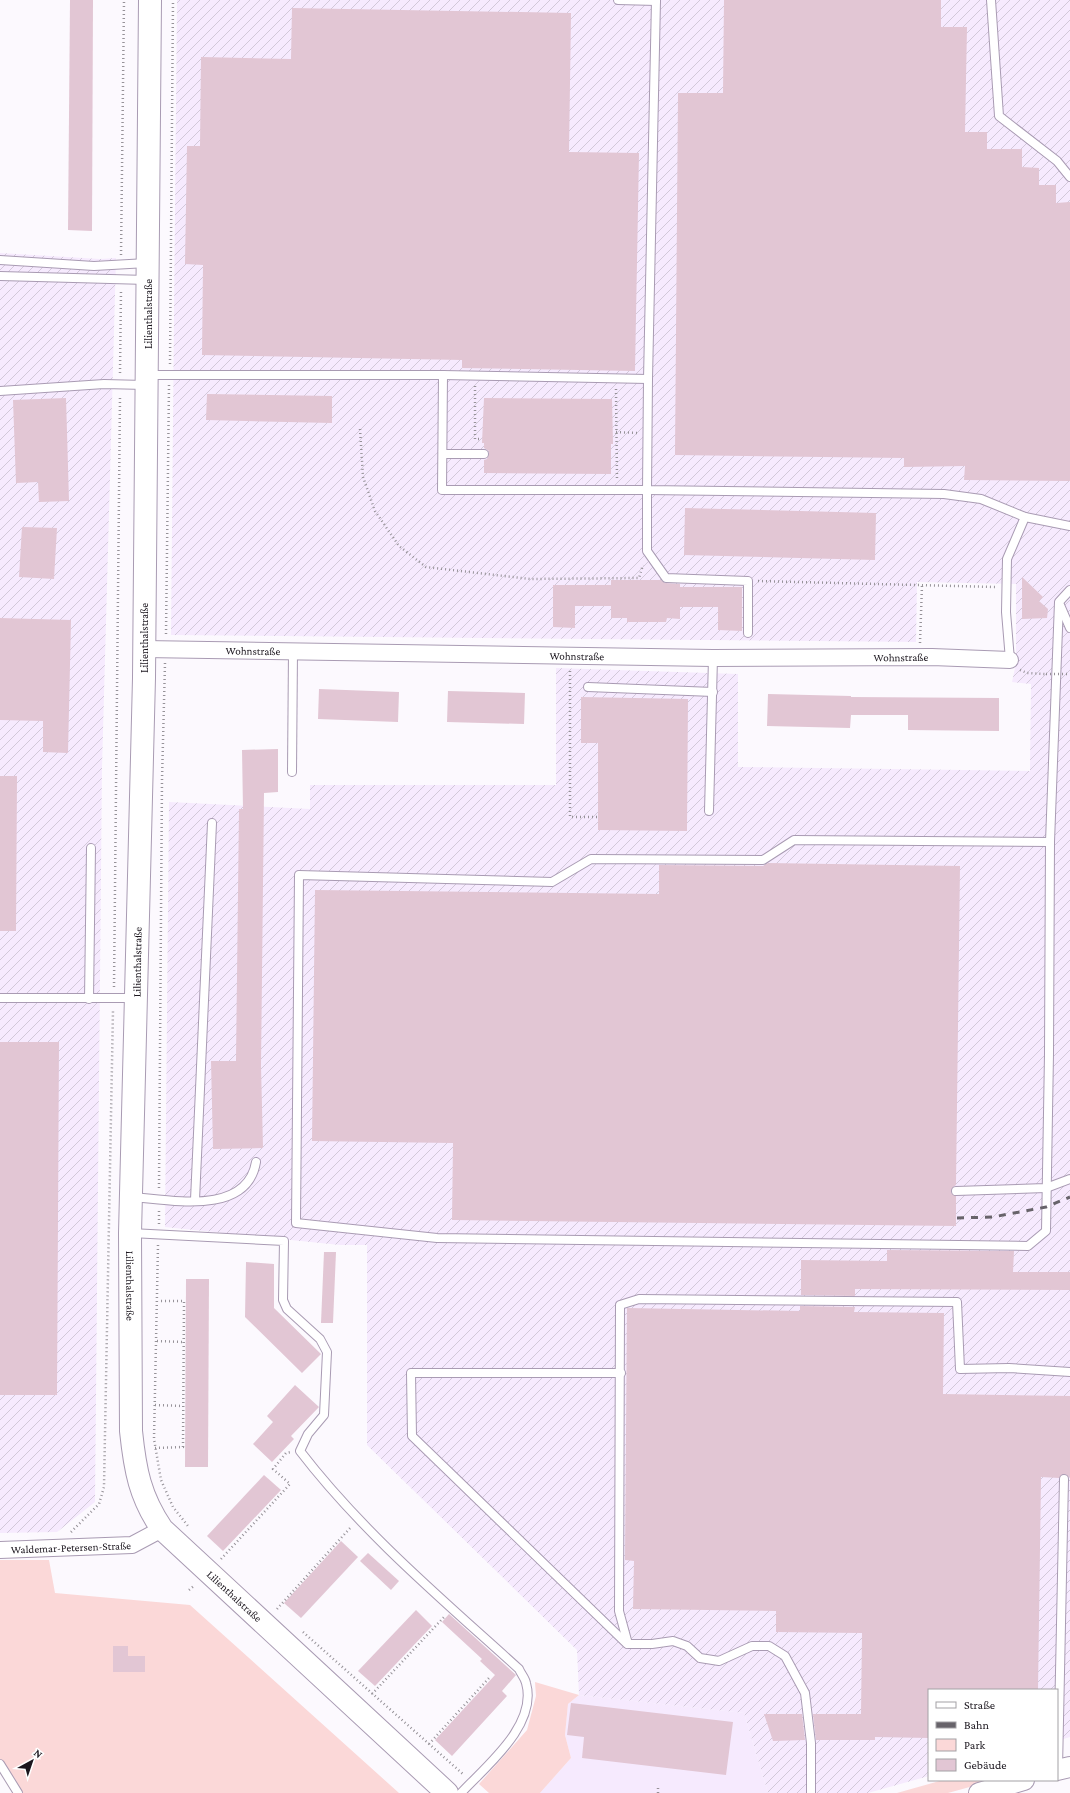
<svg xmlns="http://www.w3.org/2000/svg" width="1070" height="1793" font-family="'Crimson Pro',serif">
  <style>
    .built { fill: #f6eafe }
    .industrial { fill: url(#industrial-furrows) }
    .green { fill: #fbd8d8 }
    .building { fill: #e2c6d4 }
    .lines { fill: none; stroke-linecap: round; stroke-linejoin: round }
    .service-casing { stroke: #a99bb3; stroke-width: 10 }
    .minor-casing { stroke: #a99bb3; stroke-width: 18 }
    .tertiary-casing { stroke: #a99bb3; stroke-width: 22 }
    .secondary-casing { stroke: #a99bb3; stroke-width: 24 }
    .path { stroke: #969298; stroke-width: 2.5; stroke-dasharray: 1 3; stroke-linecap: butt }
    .service { stroke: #fff; stroke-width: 8 }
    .minor { stroke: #fff; stroke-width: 16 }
    .tertiary { stroke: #fff; stroke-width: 20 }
    .secondary { stroke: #fff; stroke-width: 22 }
    .rail { stroke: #67636a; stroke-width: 3; stroke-dasharray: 7 7; stroke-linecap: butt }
    .path-bridge { stroke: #969298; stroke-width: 2.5; stroke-dasharray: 1 3; stroke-linecap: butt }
    .labels { text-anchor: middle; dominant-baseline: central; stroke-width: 3; stroke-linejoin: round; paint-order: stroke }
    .street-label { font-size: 11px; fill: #1a151d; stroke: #fff }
  </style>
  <defs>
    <pattern id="industrial-furrows" width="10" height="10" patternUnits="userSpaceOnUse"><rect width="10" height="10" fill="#f6eafe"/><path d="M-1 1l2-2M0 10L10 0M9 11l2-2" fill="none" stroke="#d2c8d9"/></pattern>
  </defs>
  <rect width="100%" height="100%" fill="#fcf9fe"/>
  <polygon class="built" points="579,1695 744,1713 768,1793 540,1793 571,1758 565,1735 568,1704"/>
  <g class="industrial">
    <polygon points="177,0 1070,0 1070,1737 1057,1741 1057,1690 929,1690 929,1776 868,1793 768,1793 744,1713 579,1695 577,1650 367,1445 367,1245 340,1245 165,1227 169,802 310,809 310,785 556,785 556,668 738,674 738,767 1030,771 1031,684 1012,682 1016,663 1016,584 917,582 916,642 171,635"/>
    <polygon points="0,253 100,259 116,258 102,768 95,1502 57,1532 0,1533"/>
  </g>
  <g class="green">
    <polygon points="0,1560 49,1560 55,1593 190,1605 399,1793 20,1793 0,1760"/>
    <polygon points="535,1682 579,1695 568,1704 565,1735 571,1758 540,1793 489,1793 479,1784 527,1730 536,1696"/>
    <polygon points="943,1780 995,1780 948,1793 897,1793"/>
  </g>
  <g class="building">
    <polygon points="70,0 93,0 92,231 68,230"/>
    <polygon points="724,0 941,0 941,27 967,27 965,132 987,132 987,149 1022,149 1022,167 1039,168 1039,185 1056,185 1056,203 1070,202 1070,481 964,480 965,466 904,467 904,458 675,455 678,93 723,93"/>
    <polygon points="292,8 571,13 569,152 639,153 635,371 462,368 462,360 202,355 203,265 185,264 187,146 200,146 201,57 291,59"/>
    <polygon points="207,394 332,396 332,423 206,420"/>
    <polygon points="66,398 69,501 39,502 38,482 16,483 13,400"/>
    <polygon points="484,398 612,399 613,444 611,444 611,474 484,473 484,460 487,459 489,454 489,451 484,448 484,443 482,443"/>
    <polygon points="685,508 876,513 875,560 684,555"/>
    <polygon points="22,527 57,528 54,579 19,577"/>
    <polygon points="1022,577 1043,597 1039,601 1048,609 1047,618 1022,619"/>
    <polygon points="611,580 661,580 665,583 680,584 680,587 742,587 742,631 718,630 718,607 680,607 680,619 667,618 666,622 627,622 627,618 611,618 611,606 575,606 575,628 553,627 553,585 611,585"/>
    <polygon points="0,618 71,620 68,753 43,752 43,721 0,720"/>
    <polygon points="319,689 399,692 398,722 318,719"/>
    <polygon points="448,691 525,693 524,724 447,722"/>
    <polygon points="768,694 851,696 851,697 999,698 999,731 908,730 908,715 851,715 850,728 767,726"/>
    <polygon points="581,697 688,699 687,831 598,830 598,743 581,743"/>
    <polygon points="278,749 278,792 264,793 261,1066 263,1148 213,1149 211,1061 236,1061 239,809 243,809 242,750"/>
    <polygon points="0,776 17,776 16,931 0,931"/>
    <polygon points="768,863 960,866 956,1185 953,1187 951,1191 952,1194 956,1196 956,1226 452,1220 453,1143 312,1141 315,890 659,894 659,865 763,866"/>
    <polygon points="0,1042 59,1042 57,1395 0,1395"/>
    <polygon points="887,1250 1014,1251 1013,1272 1070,1272 1070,1290 855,1289 855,1296 801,1295 801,1260 887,1261"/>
    <polygon points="324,1252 336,1252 333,1323 321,1323"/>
    <polygon points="246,1262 274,1264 274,1308 321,1354 302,1373 245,1317"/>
    <polygon points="186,1279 209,1279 208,1467 185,1467"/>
    <polygon points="800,1306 855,1307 854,1312 944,1313 943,1394 1070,1396 1070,1478 1064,1474 1059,1478 1041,1477 1038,1690 929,1690 929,1738 875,1737 875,1740 816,1740 813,1714 861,1714 862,1633 776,1632 776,1611 633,1609 634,1561 625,1560 627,1308 800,1311"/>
    <polygon points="295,1385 319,1407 291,1436 294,1439 272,1462 253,1444 273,1422 267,1416"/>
    <polygon points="264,1475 281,1490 223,1551 207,1536"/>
    <polygon points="341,1541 358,1557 301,1618 284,1603"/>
    <polygon points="368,1553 399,1581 391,1590 360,1561"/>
    <polygon points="416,1610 432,1626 375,1686 358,1671"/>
    <polygon points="449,1614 516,1675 502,1691 507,1696 452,1756 435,1740 495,1675 480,1661 482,1659 442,1622"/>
    <polygon points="113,1646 128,1646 128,1656 145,1656 145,1672 113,1672"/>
    <polygon points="571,1703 733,1722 726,1775 582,1758 584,1737 567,1735"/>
    <polygon points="764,1714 802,1714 805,1740 773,1741"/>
  </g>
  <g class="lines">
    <defs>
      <g id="service">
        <polyline points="618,0 656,1"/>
        <polyline points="656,0 648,379 647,490 944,494 981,499 1025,517 1070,526"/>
        <polyline points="991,0 999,116 1057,161 1070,177"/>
        <polyline points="0,260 94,266 147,263"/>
        <polyline points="0,276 147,280"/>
        <polyline points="148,375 443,375 648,379"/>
        <polyline points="443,375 442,490 647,490 647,551 666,578 748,581 748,633"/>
        <polyline points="0,391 104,384 145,385"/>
        <polyline points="443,454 484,454"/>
        <polyline points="1060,605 1070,628"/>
        <polyline points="1010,660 1006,612 1007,559 1025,517"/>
        <polyline points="588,687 713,692"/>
        <polyline points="292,772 293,651"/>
        <polyline points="709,811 713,658"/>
        <polyline points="1050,842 794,840 763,860 591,859 552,882 299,875 296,1223 437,1238 1028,1246 1046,1231 1049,1054 1050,842 1059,602 1070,590"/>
        <polyline points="0,998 135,998"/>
        <polyline points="89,999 91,848"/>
        <polyline points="956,1191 1046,1188 1070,1179"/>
        <path d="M132,1197c39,3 115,19 124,-35"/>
        <polyline points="195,1200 212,823"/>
        <path d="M131,1233l153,8 -1,59 4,9 33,30 7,13 -3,63 -16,19 -8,17c63,82 143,149 219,218 2,5 6,9 7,14 12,42 -40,83 -65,110"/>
        <polyline points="621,1373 411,1373 412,1436 627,1644"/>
        <polyline points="0,1764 18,1793"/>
        <polyline points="1058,1769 1064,1479"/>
        <polyline points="811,1793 811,1743 805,1693 785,1656 769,1646 752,1646 719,1661 700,1658 687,1646 673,1641 652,1644 628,1644 619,1611 620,1305 639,1299 957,1302 960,1369 1009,1368 1070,1372"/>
      </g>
      <g id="minor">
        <path id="s1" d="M144,649l569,9 219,-1 78,3"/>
        <path id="s2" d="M0,1550l132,-5 30,-16"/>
      </g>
      <g id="tertiary">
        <polyline points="1057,1770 1070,1767"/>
        <polyline points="979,1793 1024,1780"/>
      </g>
      <g id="secondary">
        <path id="s3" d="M150,0l-6,678 -14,555 1,198c4,39 9,66 31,98l285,264"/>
      </g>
    </defs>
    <use href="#service" class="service-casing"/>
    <use href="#minor" class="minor-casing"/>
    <use href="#tertiary" class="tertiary-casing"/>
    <use href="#secondary" class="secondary-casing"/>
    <g class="path">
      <polyline points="121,255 124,0"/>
      <polyline points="170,364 173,0"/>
      <polyline points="120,373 121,290"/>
      <polyline points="475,386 475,439 482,439"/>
      <polyline points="616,389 617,480"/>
      <polyline points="360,429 363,477 375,511 399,546 426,567 530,579 639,578 643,565"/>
      <polyline points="616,432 637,433"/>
      <polyline points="758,581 995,587"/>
      <polyline points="166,634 169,385"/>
      <polyline points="920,643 922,585"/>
      <polyline points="1020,670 1027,673 1045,674"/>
      <polyline points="570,671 570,817 598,817"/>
      <polyline points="114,987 120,396"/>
      <polyline points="159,1188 162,780 165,663"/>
      <polyline points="159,1224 159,1211"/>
      <polyline points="158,1245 154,1439 161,1480 173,1507 188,1526"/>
      <polyline points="157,1341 184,1342"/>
      <polyline points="155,1405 183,1406"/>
      <polyline points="155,1448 183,1447 184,1301 158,1301"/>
      <polyline points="71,1532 99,1504 104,1487 113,1010"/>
      <polyline points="221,1559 290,1484 273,1469 286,1453 291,1452"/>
      <polyline points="189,1590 195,1585"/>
      <polyline points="277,1609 351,1527"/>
      <polyline points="303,1632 464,1775"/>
      <polyline points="372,1694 445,1616"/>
      <polyline points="429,1744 489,1678"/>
      <polyline points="658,1793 658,1787"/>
    </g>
    <use href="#service" class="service"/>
    <use href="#minor" class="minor"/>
    <use href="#tertiary" class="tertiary"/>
    <use href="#secondary" class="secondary"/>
    <polyline class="rail" points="957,1218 993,1217 1046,1207 1070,1197"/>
    <polyline class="path-bridge" points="1046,674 1070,674"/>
  </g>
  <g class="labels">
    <g class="street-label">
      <text transform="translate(148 314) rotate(-90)">Lilienthalstraße</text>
      <text transform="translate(144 638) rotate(-90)">Lilienthalstraße</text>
      <text stroke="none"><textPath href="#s1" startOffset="109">Wohnstraße</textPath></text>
      <text stroke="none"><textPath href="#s1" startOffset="433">Wohnstraße</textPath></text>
      <text stroke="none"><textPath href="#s1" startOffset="757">Wohnstraße</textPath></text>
      <text transform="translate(137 962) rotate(-89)">Lilienthalstraße</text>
      <text stroke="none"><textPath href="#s3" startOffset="1286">Lilienthalstraße</textPath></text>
      <text stroke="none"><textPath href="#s2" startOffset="71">Waldemar-Petersen-Straße</textPath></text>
      <text stroke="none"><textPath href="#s3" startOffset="1634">Lilienthalstraße</textPath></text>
    </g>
  </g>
  <rect x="928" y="1689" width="130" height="92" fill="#ffffff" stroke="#a3a1a5"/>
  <rect x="936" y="1702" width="20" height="6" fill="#ffffff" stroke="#a3a1a5"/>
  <text x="964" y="1709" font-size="12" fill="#1a151d">Straße</text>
  <rect x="936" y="1722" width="20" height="6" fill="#67636a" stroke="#a3a1a5"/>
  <text x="964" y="1729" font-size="12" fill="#1a151d">Bahn</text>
  <rect x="936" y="1739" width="20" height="12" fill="#fbd8d8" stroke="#a3a1a5"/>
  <text x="964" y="1749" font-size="12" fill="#1a151d">Park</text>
  <rect x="936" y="1759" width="20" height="12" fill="#e2c6d4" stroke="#a3a1a5"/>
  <text x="964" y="1769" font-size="12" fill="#1a151d">Gebäude</text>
  <g transform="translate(32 1761) rotate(40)" stroke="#ffffff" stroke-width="3" paint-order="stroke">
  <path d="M0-3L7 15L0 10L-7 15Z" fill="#1a151d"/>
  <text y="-6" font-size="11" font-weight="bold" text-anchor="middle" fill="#1a151d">N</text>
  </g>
</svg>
